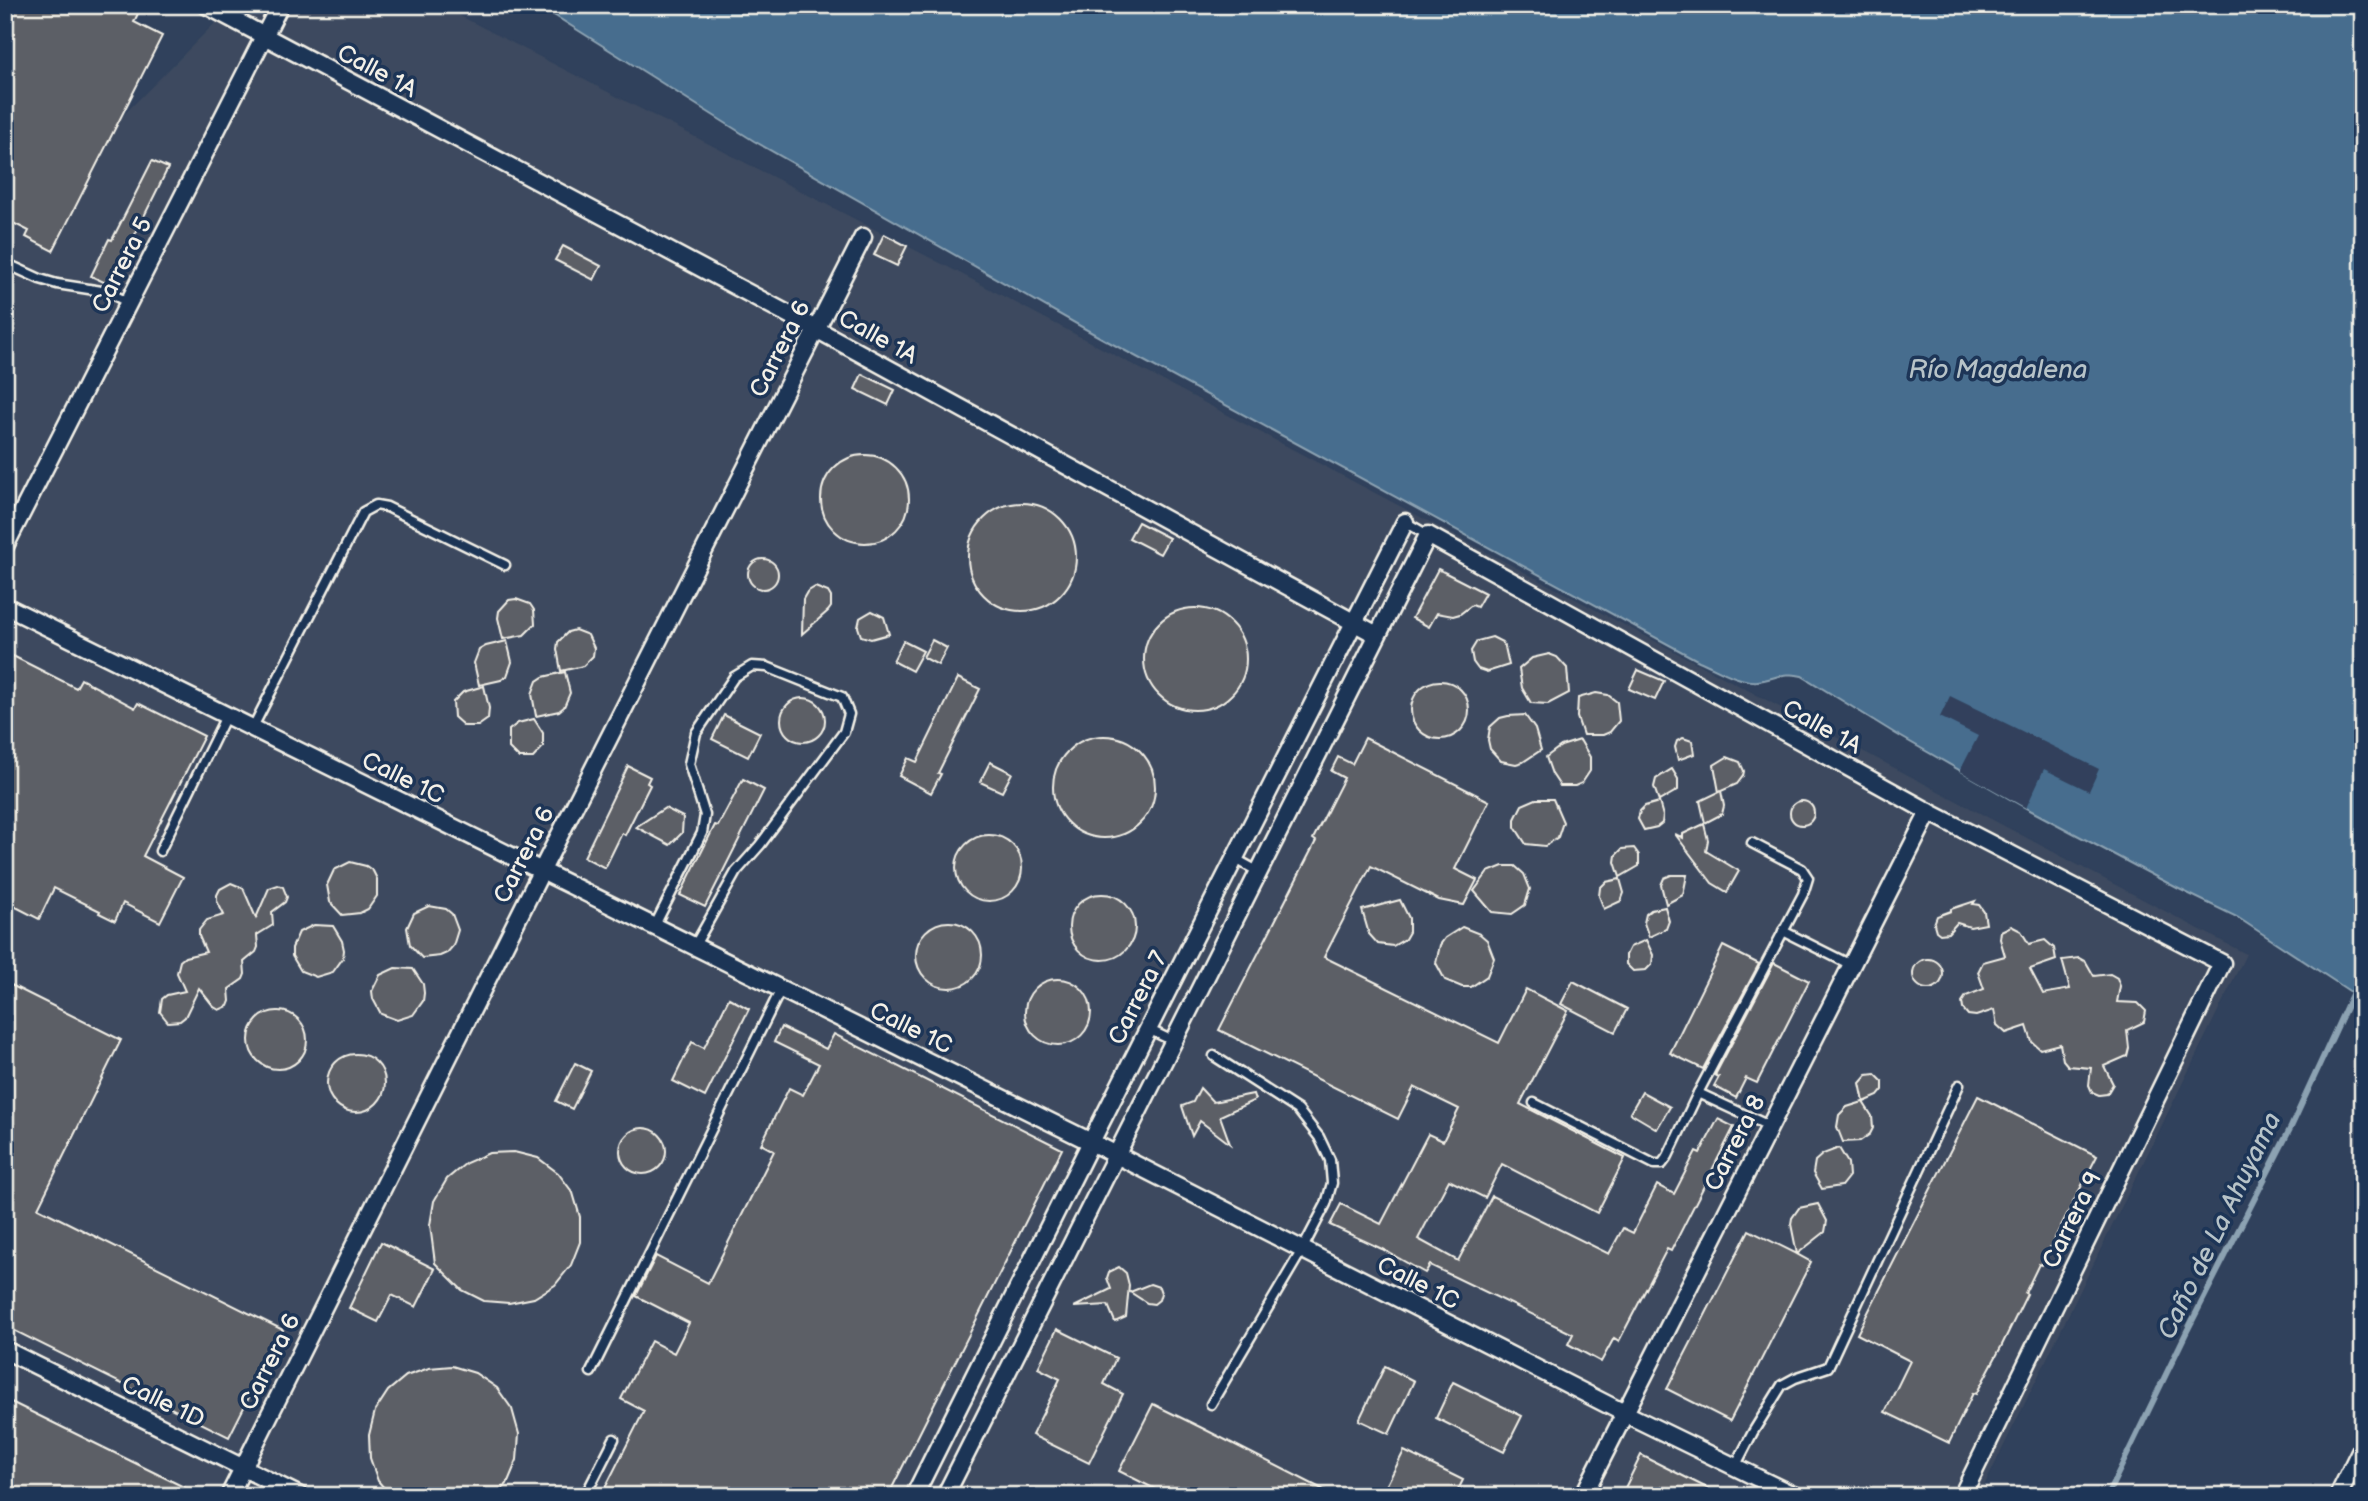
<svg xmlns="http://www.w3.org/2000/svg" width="2368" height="1501" font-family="'Balsamiq Sans',sans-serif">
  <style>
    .built { fill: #3d4a5f }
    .water { fill: #466d8e; stroke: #8ca2b2; stroke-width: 2 }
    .pier { fill: #30415c }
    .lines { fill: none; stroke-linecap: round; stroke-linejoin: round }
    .stream { stroke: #8ca2b2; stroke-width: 6 }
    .building { fill: #5c5e66; stroke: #f4f1e8; stroke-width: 2 }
    .lane-casing { stroke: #f4f1e8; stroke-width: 13 }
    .street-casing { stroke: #f4f1e8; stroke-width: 21 }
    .lane { stroke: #1d3557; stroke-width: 8 }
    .street { stroke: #1d3557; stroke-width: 16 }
    .labels { text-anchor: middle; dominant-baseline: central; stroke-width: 7; stroke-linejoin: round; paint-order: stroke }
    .street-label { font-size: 24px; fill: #f4f1e8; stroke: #1d3557 }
    .water-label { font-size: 26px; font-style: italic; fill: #b7c3c8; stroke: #1d3557 }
  </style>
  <rect width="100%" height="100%" fill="#30415c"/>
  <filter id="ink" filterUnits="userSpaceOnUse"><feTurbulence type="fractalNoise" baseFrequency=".0143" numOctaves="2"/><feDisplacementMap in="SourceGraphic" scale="14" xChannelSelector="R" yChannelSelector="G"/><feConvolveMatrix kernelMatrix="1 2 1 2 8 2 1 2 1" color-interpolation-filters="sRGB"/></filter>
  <g filter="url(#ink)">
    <polygon class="built" points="233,5 439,5 948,267 2246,954 1979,1496 5,1496 5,234"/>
    <path class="water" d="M538,5h1825v995l-126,-83 -60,-29 -151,-80 -130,-74 -94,-58c-17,-5 -27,3 -44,5 -19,2 -42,-13 -59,-20l-603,-326 -342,-194z"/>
    <polygon class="pier" points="1950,696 2099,769 2089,791 2044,769 2026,808 1960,771 1978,736 1940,717"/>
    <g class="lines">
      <polyline class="stream" points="2107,1496 2187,1331 2291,1127 2355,988"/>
    </g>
    <g class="building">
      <polygon points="5,5 142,5 134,22 162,36 53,251 26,237 29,231 5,219"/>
      <polygon points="152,161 168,168 110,285 91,276 109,239 112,240"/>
      <polygon points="884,234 907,246 897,266 874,255"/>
      <polygon points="563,246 601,266 594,280 555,260"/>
      <polygon points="862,374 895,390 888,405 855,389"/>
      <circle cx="865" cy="499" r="44"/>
      <circle cx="1022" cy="557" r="54"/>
      <polygon points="1138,522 1169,538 1160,554 1129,538"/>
      <circle cx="763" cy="574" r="15"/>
      <polygon points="1438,569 1485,593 1477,607 1472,605 1460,614 1453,616 1437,613 1429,627 1412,618"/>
      <polygon points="815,587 828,592 831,597 831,607 828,611 802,634 803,599 807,592"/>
      <polygon points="516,599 530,604 534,610 535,624 524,635 503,639 498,618 499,611 509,600"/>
      <circle cx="1195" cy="659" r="51"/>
      <polygon points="872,611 884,617 889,634 871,639 861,636 858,627 860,618"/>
      <polygon points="575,630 588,635 594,648 593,656 583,666 561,671 557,649 558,642 568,632"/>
      <polygon points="1492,637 1502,642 1505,647 1509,665 1487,672 1478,669 1473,662 1471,651 1477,641"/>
      <polygon points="932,640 947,648 938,665 923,657"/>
      <polygon points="507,641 512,662 507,676 501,680 479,685 474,663 479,650 486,646"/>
      <polygon points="903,641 923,651 912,671 893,661"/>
      <polygon points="5,652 76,688 81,679 135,708 138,703 204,736 143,856 183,877 160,922 123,903 115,921 99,913 100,911 54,888 39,919 12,905 13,903 5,899"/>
      <polygon points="1549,654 1557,657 1567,668 1569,693 1548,704 1531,703 1522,688 1519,669 1532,658"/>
      <polygon points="1638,670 1664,681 1655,700 1629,689"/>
      <polygon points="565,672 570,693 564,707 559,711 536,716 532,694 537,681 543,677"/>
      <polygon points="958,678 980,689 938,773 941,774 931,793 899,776 908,758 917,762"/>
      <circle cx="1440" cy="710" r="29"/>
      <polygon points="484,686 489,708 488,719 478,726 464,726 454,717 453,702 463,692"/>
      <polygon points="1596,693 1608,695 1617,702 1619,721 1610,732 1603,735 1583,735 1577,717 1578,698"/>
      <circle cx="803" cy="720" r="22"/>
      <polygon points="724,715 760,733 748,757 712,739"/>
      <polygon points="1525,715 1535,729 1541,750 1523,762 1516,764 1501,761 1490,749 1488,740 1490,727 1500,718 1508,716"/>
      <polygon points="534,719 543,733 543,747 533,758 519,758 509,748 509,730 518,723"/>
      <circle cx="1104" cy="787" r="51"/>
      <polygon points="1365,738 1489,801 1455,869 1477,880 1464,905 1439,900 1371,866 1324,957 1499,1043 1526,989 1568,1011 1520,1104 1625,1158 1597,1213 1502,1164 1485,1198 1449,1180 1418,1239 1458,1261 1492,1196 1609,1254 1623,1228 1633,1233 1657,1185 1674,1194 1696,1151 1700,1153 1718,1119 1734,1127 1671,1251 1667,1249 1619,1341 1614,1338 1601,1362 1568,1344 1573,1334 1430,1265 1425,1273 1382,1249 1330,1225 1341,1204 1381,1224 1428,1134 1443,1141 1459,1109 1414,1087 1398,1119 1219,1030 1316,841 1313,839 1344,778 1331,771 1338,757 1352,764"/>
      <polygon points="1683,738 1692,741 1694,754 1678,760 1675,747 1677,741"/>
      <polygon points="1580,740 1590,757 1590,771 1582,783 1575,786 1560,786 1552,774 1546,757 1561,746"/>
      <polygon points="1727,757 1740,762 1744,771 1743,776 1737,784 1721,791 1724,806 1722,814 1705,823 1700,801 1719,792 1714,765"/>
      <polygon points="990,762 1012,773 1002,792 980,782"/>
      <polygon points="628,766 650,777 647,783 650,785 625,835 622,833 605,868 584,857"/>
      <polygon points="1672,769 1678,779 1678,790 1659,801 1654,787 1656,779"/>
      <polygon points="743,779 764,790 705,907 680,895 715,825 718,826"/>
      <polygon points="1536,799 1553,799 1563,822 1558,837 1545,846 1526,844 1515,827 1515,819 1522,805"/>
      <circle cx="1802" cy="813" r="12"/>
      <polygon points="1659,802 1663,816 1662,823 1657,827 1644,830 1638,819 1640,811 1645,806"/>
      <polygon points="665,808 683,817 682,833 670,845 636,827"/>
      <polygon points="1704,824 1708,840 1706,851 1739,871 1727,892 1712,883 1675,834 1683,838 1683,834"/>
      <circle cx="989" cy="868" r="33"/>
      <polygon points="1634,848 1639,855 1639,866 1620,877 1615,862 1616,855 1622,849"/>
      <polygon points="350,862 366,866 373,871 377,879 377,896 368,909 360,913 342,915 330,902 327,885 334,870"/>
      <polygon points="1503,866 1515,866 1524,874 1530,889 1525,905 1512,914 1492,912 1474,891 1488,872"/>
      <polygon points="1671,875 1687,875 1683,895 1666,904 1661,885 1664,878"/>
      <polygon points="1620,879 1624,893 1621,901 1604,909 1599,896 1600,888 1606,882"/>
      <polygon points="231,883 243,888 256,918 269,888 278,885 283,887 287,897 285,902 272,912 273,925 257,935 258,947 256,952 244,962 245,974 243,979 229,989 230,1001 228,1006 219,1010 214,1007 199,988 185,1017 180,1021 168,1022 160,1012 162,999 167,995 185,991 177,973 180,961 185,957 206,952 199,936 199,930 207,920 224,915 217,901 217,895 220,889"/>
      <circle cx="1102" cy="927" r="33"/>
      <polygon points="1400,900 1409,918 1409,932 1405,939 1393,946 1378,944 1369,934 1362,910"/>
      <polygon points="1975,901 1973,904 1979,905 1984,912 1986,924 1970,927 1957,923 1948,933 1940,934 1936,931 1934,924 1937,916 1951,911 1951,909"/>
      <polygon points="429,906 446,909 452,914 458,930 453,946 447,953 440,956 422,958 410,945 407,928 414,913"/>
      <polygon points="1665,907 1669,921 1666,929 1649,937 1644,923 1646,914 1651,910"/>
      <circle cx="949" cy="955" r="33"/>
      <polygon points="314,925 333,926 342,941 344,950 343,958 333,972 316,977 301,971 292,956 292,948 299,932"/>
      <polygon points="2011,926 2021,931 2029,944 2045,940 2054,948 2056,960 2030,969 2043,994 2070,989 2062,960 2079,958 2086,962 2094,976 2110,974 2117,978 2120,986 2117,1002 2138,1003 2146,1011 2144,1022 2127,1030 2129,1048 2127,1056 2104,1066 2113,1084 2107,1094 2099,1095 2092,1092 2089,1085 2091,1068 2068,1066 2063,1060 2060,1044 2040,1049 2032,1042 2027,1026 2006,1033 1997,1025 1994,1010 1976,1016 1968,1015 1963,1009 1962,1002 1966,996 1984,989 1978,972 1983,962 2005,956 2000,939 2001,931"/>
      <polygon points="1462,927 1480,934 1487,940 1494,958 1487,976 1471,987 1462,987 1445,980 1436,963 1440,945 1445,938"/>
      <polygon points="1646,940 1653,955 1652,964 1646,970 1633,971 1626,964 1626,955 1630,947"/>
      <polygon points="1723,946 1759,964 1703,1069 1670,1053"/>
      <circle cx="1928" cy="974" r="15"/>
      <polygon points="1774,963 1809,981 1757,1083 1746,1078 1736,1098 1714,1086 1719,1077 1715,1075"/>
      <polygon points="395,968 413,969 423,984 424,993 423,1001 413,1015 397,1020 381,1014 373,999 372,991 380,975"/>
      <circle cx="1058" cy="1012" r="33"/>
      <polygon points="1573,981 1627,1009 1615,1032 1561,1004"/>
      <polygon points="5,982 121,1040 38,1208 283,1330 229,1437 5,1326"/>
      <polygon points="729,998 749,1009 705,1097 673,1081 692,1042 704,1048"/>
      <circle cx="278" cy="1040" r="29"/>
      <polygon points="781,1027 826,1049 834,1034 1062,1149 888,1496 601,1496 644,1411 621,1399 651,1341 674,1353 689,1323 636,1296 656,1256 708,1283 774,1151 761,1144 789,1088 803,1095 819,1064 774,1042"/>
      <circle cx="356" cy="1083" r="29"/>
      <polygon points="575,1063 591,1071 572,1109 556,1101"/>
      <polygon points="1875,1074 1883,1082 1883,1090 1878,1096 1864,1102 1860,1083 1867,1075"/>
      <polygon points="1200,1088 1213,1102 1253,1094 1255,1100 1220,1116 1230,1144 1200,1121 1192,1136 1182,1106 1193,1102"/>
      <polygon points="1642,1092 1670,1107 1657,1129 1630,1113"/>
      <polygon points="1978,1096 2097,1156 2041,1265 2039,1264 2025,1293 2027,1294 2001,1347 1976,1394 1973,1393 1949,1443 1885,1412 1910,1361 1857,1334"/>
      <polygon points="1863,1102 1872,1116 1873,1128 1870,1134 1860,1141 1843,1142 1837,1127 1839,1115 1847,1107"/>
      <circle cx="643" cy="1151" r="23"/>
      <polygon points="1839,1148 1848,1163 1849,1176 1841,1186 1822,1189 1813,1173 1815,1161 1823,1154"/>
      <polygon points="514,1152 538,1158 558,1173 573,1193 580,1217 580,1242 571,1265 555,1285 534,1298 509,1303 484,1301 462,1290 435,1263 430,1225 434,1201 447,1179 466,1163 489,1153"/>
      <polygon points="1818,1204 1827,1221 1825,1232 1797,1254 1811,1262 1730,1421 1667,1389 1749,1230 1797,1254 1791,1224 1792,1218 1799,1208"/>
      <polygon points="381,1242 435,1269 416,1307 392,1295 378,1322 349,1308"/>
      <polygon points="1119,1267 1126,1273 1129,1285 1126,1317 1115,1322 1108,1305 1074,1307 1111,1289 1107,1278 1109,1272"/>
      <polygon points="1150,1284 1159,1287 1161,1293 1159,1300 1154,1304 1147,1303 1130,1292"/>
      <polygon points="1057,1329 1116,1358 1104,1384 1123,1394 1089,1463 1032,1435 1060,1379 1038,1368"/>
      <polygon points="452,1366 475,1373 497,1388 512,1409 519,1434 517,1460 507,1484 496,1496 391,1496 378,1481 370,1458 369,1435 375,1411 388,1391 406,1376 429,1368"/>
      <polygon points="1385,1366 1414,1381 1389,1434 1359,1420"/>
      <polygon points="1453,1382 1522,1416 1504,1452 1436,1418"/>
      <polygon points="5,1399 202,1496 5,1496"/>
      <polygon points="1153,1404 1202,1428 1336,1496 1169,1496 1119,1471"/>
      <polygon points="1404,1451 1463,1480 1455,1496 1381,1496"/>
      <polygon points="1641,1455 1723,1496 1621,1496"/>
    </g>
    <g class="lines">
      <defs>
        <g id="lane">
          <polyline points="5,263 40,279 57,284 108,292 129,303"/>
          <polyline points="1405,522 1428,535"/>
          <polyline points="252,729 363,512 376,505 387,507 505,565"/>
          <polyline points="160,851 226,716"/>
          <polyline points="1234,858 1259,872"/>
          <polyline points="654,927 702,833 705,815 689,764 696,733 734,677 752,666 767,667 842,697 849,714 844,732 760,845 736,872 694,947"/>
          <polyline points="1783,931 1851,965"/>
          <polyline points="1148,1029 1173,1041"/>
          <polyline points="1698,1093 1769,1126"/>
          <polyline points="1534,1103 1654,1164 1662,1164 1668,1156 1698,1093 1803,894 1808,878 1802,869 1752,843"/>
          <polyline points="591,1372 781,989"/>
          <polyline points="1211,1404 1302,1250 1326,1204 1332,1183 1330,1160 1319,1137 1298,1110 1214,1056"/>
          <polyline points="1735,1467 1753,1432 1782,1385 1795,1378 1828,1367 1959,1085"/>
          <polyline points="585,1496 614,1439"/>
        </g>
        <g id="street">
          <polyline points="206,5 816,329 1377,635"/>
          <polyline points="5,546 280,5"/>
          <polyline points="5,606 1091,1142 1624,1413 1795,1496"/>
          <polyline points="5,1350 300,1496"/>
          <polyline points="229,1496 541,872 863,237"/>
          <polyline points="914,1496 1091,1142 1405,522"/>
          <polyline points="945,1496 1428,535 1929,812 2222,963 1962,1496"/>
          <polyline points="1583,1496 1929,812"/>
          <polyline points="2338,1496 2363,1445"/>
        </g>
      </defs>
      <use href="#lane" class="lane-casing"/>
      <use href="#street" class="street-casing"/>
      <use href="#lane" class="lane"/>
      <use href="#street" class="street"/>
    </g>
  </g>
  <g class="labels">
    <g class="street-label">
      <text transform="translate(377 71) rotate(28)">Calle 1A</text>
      <text transform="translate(122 265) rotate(-63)">Carrera 5</text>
      <text transform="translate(878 337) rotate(29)">Calle 1A</text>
      <text transform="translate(780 349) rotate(-63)">Carrera 6</text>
      <text transform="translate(1822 727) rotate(29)">Calle 1A</text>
      <text transform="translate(403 778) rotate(26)">Calle 1C</text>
      <text transform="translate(524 855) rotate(-63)">Carrera 6</text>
      <text transform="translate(1138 998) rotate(-63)">Carrera 7</text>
      <text transform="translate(911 1028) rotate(26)">Calle 1C</text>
      <text transform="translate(1735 1143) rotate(-63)">Carrera 8</text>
      <text transform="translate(2072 1220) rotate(-64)">Carrera 9</text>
      <text transform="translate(1418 1283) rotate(27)">Calle 1C</text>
      <text transform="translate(270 1362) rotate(-63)">Carrera 6</text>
      <text transform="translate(163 1402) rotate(26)">Calle 1D</text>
    </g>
    <g class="water-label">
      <text x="1998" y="370">Río Magdalena</text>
      <text transform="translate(2220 1226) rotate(-64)">Caño de La Ahuyama</text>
    </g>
  </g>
  <rect width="2368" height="1501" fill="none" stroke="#1d3557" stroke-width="28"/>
  <rect x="14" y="14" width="2340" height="1473" fill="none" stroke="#f4f1e8" stroke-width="2.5" filter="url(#ink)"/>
</svg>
